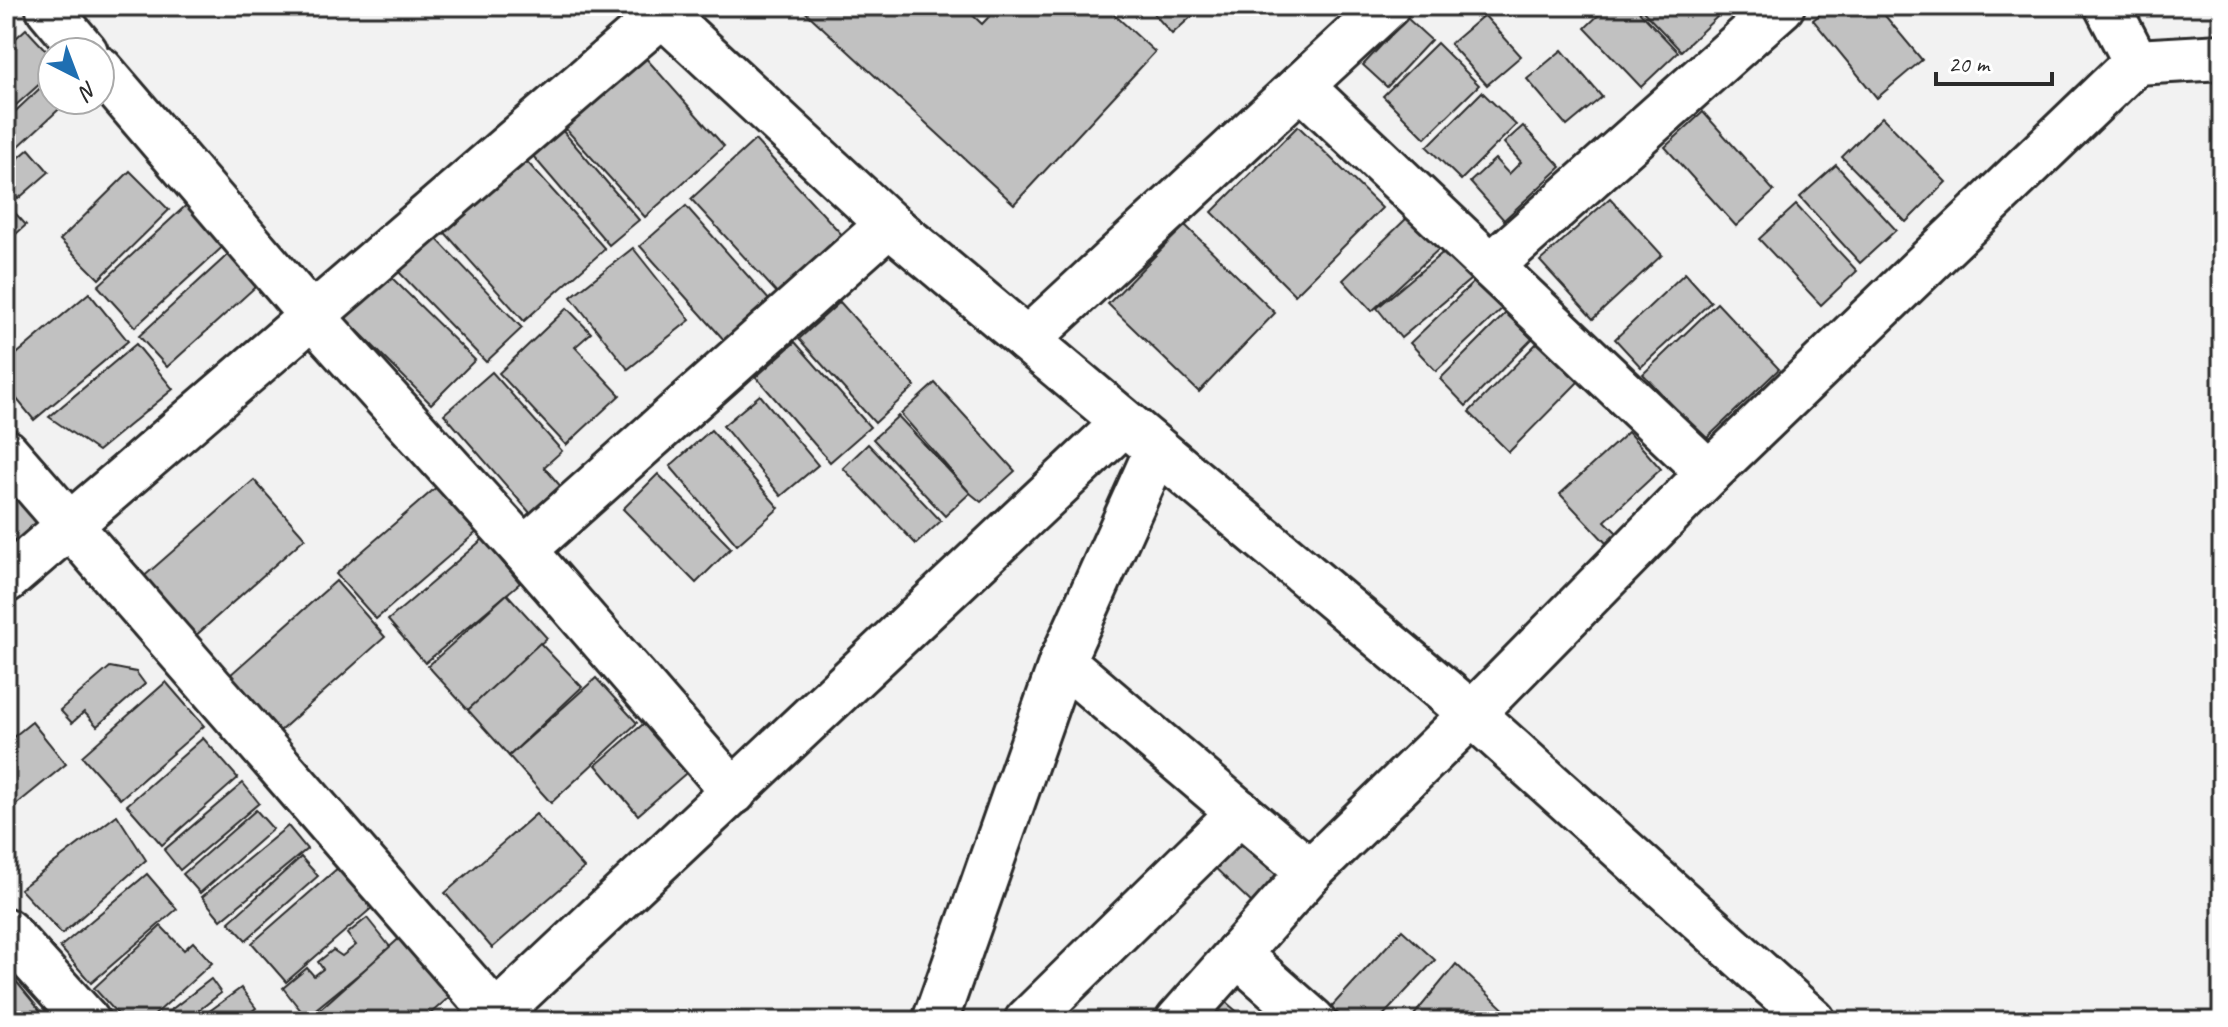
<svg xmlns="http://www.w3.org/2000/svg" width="2228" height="1027" font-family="Caveat,sans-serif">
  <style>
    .building { fill: #c1c1c1; stroke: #2b2b2b; stroke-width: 2 }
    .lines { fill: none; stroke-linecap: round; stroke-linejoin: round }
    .minor-casing { stroke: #2b2b2b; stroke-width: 50 }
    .minor { stroke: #fff; stroke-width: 44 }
  </style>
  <rect width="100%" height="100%" fill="#f2f2f2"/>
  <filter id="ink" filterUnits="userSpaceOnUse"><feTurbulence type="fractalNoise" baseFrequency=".0125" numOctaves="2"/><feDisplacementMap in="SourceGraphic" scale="16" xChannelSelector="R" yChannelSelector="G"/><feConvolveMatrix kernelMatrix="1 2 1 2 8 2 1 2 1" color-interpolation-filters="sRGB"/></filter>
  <g filter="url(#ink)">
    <g class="building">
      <polygon points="799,6 963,6 982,24 999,6 1105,6 1155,52 1014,204"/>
      <polygon points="1147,6 1203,6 1172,34"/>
      <polygon points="1608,6 1634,6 1678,52 1641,87 1585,28"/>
      <polygon points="1638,6 1707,6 1717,17 1681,51"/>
      <polygon points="1831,6 1877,6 1922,60 1877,98 1813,20"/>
      <polygon points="1484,15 1521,56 1487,85 1450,44"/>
      <polygon points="1407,18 1431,40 1387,87 1363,65"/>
      <polygon points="26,29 52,57 52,73 6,114 6,47"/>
      <polygon points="1437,43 1479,85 1425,138 1383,96"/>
      <polygon points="636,47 724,146 645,217 556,118"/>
      <polygon points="1562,50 1602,97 1567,126 1527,79"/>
      <polygon points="52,77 52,100 69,100 6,158 6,120"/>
      <polygon points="1482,92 1516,125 1461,180 1427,147"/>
      <polygon points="1703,112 1774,191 1736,226 1665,147"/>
      <polygon points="1882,117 1946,182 1906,222 1842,157"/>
      <polygon points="556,123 639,220 609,245 527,149"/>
      <polygon points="1298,126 1382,208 1295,295 1212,212"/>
      <polygon points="1523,126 1561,167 1504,220 1470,182 1495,159 1509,174 1521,162 1504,143"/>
      <polygon points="755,140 844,237 780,296 691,199"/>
      <polygon points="29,149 49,172 18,199 6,185 6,161 12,157 15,161"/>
      <polygon points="521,155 605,249 524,321 440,227"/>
      <polygon points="1836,165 1896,230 1860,263 1800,197"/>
      <polygon points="130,171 169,210 99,279 60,240"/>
      <polygon points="1610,198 1662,255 1593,319 1540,261"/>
      <polygon points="192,200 229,241 135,327 98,286"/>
      <polygon points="6,203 26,225 6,243"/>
      <polygon points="1796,205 1857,271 1821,305 1759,239"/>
      <polygon points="686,206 770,301 725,341 640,246"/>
      <polygon points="1409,216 1440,248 1372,311 1343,280"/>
      <polygon points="1185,225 1275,313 1199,392 1108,304"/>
      <polygon points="432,234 522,328 486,362 396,269"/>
      <polygon points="633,248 690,320 628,369 571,297"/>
      <polygon points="234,249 263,280 167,367 139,336"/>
      <polygon points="1447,249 1471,279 1401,338 1377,308"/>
      <polygon points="1685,273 1711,302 1641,367 1615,339"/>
      <polygon points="388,274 475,360 431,404 344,317"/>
      <polygon points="1479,277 1506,305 1436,371 1410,343"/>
      <polygon points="89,293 128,341 34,420 6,386 6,363"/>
      <polygon points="840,302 915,386 875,423 799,339"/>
      <polygon points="1717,303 1779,369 1705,440 1643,374"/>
      <polygon points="567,308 591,333 575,347 620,395 566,445 499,373"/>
      <polygon points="1506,313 1532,339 1466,406 1440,379"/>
      <polygon points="1539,341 1580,380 1509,452 1469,412"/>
      <polygon points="795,342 870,427 830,462 756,377"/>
      <polygon points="136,344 173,389 98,451 49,417"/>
      <polygon points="492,372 562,451 544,467 562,488 531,514 444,414"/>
      <polygon points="935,383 1015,471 981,502 970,493 901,414"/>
      <polygon points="760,395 818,465 781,496 723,426"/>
      <polygon points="898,416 970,493 945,516 873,439"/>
      <polygon points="711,430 779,508 737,545 670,466"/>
      <polygon points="1628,432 1661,469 1605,521 1617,533 1606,543 1560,494"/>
      <polygon points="868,444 941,521 916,544 843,468"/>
      <polygon points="658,474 731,548 696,583 623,509"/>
      <polygon points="6,477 50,528 23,551 9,535 6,537"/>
      <polygon points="254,480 305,538 193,638 141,579"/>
      <polygon points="439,485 478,531 376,619 336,574"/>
      <polygon points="483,539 520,583 425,663 388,620"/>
      <polygon points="336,581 385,637 280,731 230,675"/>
      <polygon points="507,594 547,638 468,710 428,666"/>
      <polygon points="540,643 582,687 509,756 468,710"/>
      <polygon points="110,667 136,672 145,684 97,726 84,712 72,723 60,710"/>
      <polygon points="596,678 637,723 551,803 509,756"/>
      <polygon points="166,682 204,726 120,799 82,756"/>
      <polygon points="649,719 692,768 638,815 596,765"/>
      <polygon points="32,722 66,764 6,813 6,743"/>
      <polygon points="203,738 238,778 162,845 127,805"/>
      <polygon points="243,783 259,803 180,870 164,850"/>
      <polygon points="256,810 273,829 200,893 183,874"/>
      <polygon points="536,814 584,868 492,948 445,893"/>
      <polygon points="117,815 146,860 62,934 20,889"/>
      <polygon points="288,826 307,849 221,920 202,897"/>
      <polygon points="1242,829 1286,872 1254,905 1210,863"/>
      <polygon points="301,857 318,876 246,940 229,922"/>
      <polygon points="339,867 373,907 286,982 252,943"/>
      <polygon points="147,874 177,909 91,983 60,947"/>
      <polygon points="367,918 391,948 306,1017 283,988 307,968 314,976 323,969 318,962 333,950 342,956 356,945 347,934"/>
      <polygon points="161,926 184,950 193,942 212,963 148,1021 124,1021 94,988"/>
      <polygon points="1402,930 1435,960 1378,1021 1346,1021 1331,1007"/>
      <polygon points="403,935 454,993 422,1021 307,1021"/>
      <polygon points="1456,964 1512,1017 1509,1021 1409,1021"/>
      <polygon points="211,979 221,993 185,1021 173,1021 167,1013"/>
      <polygon points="15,980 47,1019 45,1021 6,1021 6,988"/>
      <polygon points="241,988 256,1008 240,1021 196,1021"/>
      <polygon points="1214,992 1248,1021 1189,1021"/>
    </g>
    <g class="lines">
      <defs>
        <g id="minor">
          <polyline points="654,6 889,224 1472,714 1813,1021"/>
          <polyline points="49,9 85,52"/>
          <polyline points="2136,62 2222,57"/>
          <polyline points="100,69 311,315 524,550 734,792"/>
          <polyline points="1301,86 1709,473"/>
          <polyline points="1491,266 1782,6"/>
          <polyline points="1027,340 1387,6"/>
          <polyline points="6,452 496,1015"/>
          <polyline points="524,550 889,224"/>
          <polyline points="6,580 661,15"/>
          <polyline points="1062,661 1310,872"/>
          <polyline points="6,931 87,1021"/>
          <polyline points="1237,954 1313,1021"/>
          <polyline points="489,1021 1124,423"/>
          <polyline points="935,1021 1062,661 1157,450"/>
          <polyline points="1027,1021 1240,812"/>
          <polyline points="1178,1021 1310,872 1472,714 1709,473 2136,62 2107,6"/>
        </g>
      </defs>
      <use href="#minor" class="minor-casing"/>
      <use href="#minor" class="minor"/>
    </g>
  </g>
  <rect width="2228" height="1027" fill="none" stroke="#fff" stroke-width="32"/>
  <rect x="16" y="16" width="2196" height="995" fill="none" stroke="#2b2b2b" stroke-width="3" filter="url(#ink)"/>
  <g transform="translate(76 76) rotate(138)"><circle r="38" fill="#ffffff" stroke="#aaaaaa" stroke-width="2"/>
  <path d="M0-6L14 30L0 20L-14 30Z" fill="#1f6fb2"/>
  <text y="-12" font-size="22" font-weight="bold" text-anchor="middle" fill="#2b2b2b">N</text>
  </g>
  <path d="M1936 72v12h116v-12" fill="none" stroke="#2b2b2b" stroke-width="4"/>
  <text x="1948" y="72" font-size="24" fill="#2b2b2b" stroke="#ffffff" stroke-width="6" paint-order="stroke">20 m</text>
</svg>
